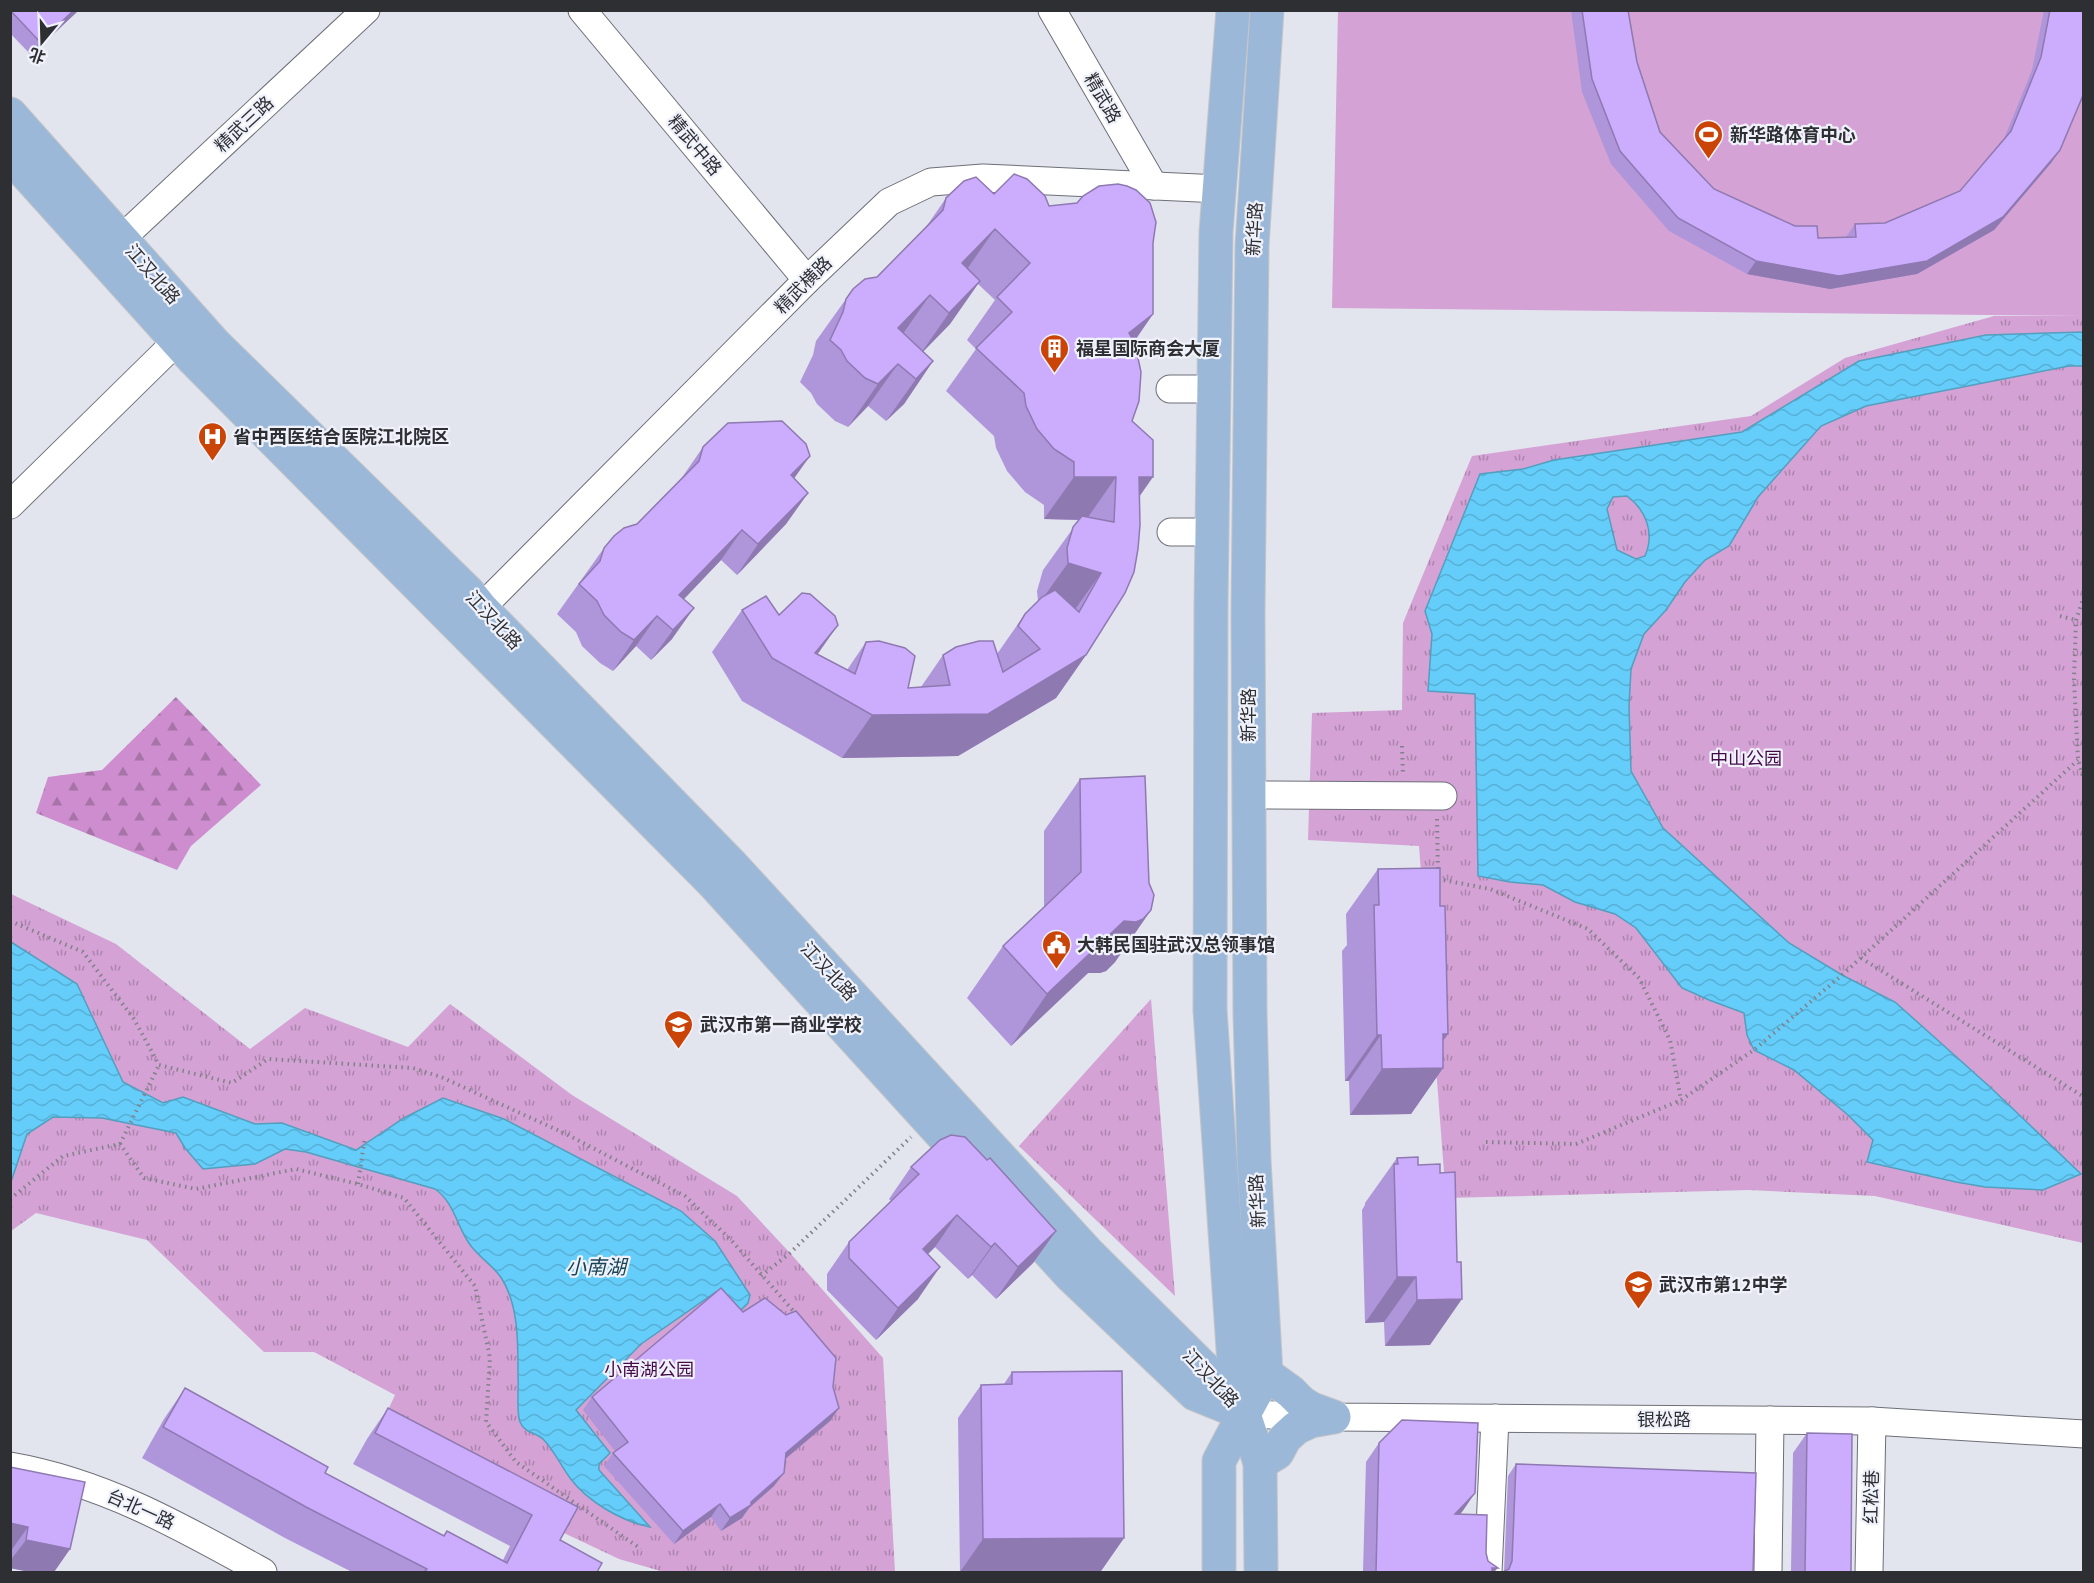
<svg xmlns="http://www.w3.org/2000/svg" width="2094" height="1583" font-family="'PT Sans','Noto Sans SC',sans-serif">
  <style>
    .forest { fill: url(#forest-firs) }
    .park { fill: url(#park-tufts) }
    .pitch { fill: #d4a2d5 }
    .water { fill: url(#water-waves); stroke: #549ebe; stroke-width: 1.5; fill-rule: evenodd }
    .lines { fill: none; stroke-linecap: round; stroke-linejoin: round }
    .minor-casing { stroke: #6d6f78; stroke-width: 29 }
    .major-casing { stroke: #c4c5c6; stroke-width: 35 }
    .path { stroke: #818289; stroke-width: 4; stroke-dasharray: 1.5 4.5; stroke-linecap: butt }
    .minor { stroke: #fff; stroke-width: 27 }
    .major { stroke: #9cb8d9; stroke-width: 33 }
    .wall { fill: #af95da }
    .shaded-wall { fill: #8f79b1 }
    .building { fill: #ccadfd; stroke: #8f79b1; stroke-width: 1.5 }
    .labels { text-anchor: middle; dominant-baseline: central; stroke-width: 4.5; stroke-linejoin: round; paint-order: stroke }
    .street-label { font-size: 18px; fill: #2e2f33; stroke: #f0f2fb }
    .poi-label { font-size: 18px; font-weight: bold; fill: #2e2f33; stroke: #f0f2fb; text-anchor: start }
    .park-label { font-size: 18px; fill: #450a48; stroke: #f0f2fb }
    .water-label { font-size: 20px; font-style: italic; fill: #164356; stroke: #f0f2fb }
  </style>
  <defs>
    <pattern id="forest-firs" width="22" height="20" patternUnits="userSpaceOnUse" patternTransform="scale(1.5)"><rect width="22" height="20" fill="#cd8dce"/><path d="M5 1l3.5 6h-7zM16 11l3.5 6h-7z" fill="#a774a8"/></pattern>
    <pattern id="park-tufts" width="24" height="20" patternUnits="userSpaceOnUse" patternTransform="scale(1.5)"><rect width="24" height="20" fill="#d4a2d5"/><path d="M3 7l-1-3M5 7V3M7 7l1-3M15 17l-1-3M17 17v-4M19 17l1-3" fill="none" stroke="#ac84ad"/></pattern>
    <pattern id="water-waves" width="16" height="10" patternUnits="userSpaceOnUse" patternTransform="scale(1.5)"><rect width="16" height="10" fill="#64cdf9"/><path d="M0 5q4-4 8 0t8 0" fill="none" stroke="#57b0d6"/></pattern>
  </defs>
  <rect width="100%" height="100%" fill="#e2e4ee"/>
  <polygon class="forest" points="176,697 261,785 191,846 177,870 36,813 48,777 102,770"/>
  <g class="park">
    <polygon points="1994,316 2083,316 2083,1243 1875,1196 1749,1190 1446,1198 1419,846 1308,840 1312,713 1402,710 1403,623 1472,456 1751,416 1845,358"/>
    <polygon points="11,894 116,944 250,1049 305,1008 408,1047 450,1004 572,1095 737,1196 790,1253 883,1358 895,1572 664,1572 619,1559 566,1534 479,1487 388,1410 395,1395 314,1352 264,1352 147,1240 36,1213 11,1231"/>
    <polygon points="1151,999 1175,1296 1019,1146"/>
  </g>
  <polygon class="pitch" points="1338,11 2083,11 2083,316 1332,308"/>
  <g class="water">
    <path d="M2083,332v34h-14l-203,40 -45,20 -63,71 -29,49 -24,14 -20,22 -19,28 -22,24 -13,35 -2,37 2,65 32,57 126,115 53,32 53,27 95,85 91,87 -38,16 -58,-3 -29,-5 -89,-20 6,-22 -25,-25 -54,-45 -40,-20 -7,-15 -3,-22 -35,-13 -27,-12 -46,-60 -21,-14 -40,-12 -32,-17 -33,-3 -32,-6 -3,-182 -47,-3 4,-57 -7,-23 55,-137 43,-5 31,-9 188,-28 117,-71 127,-26zM1627,496c19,14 28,37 18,60l-9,3 -19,-9 -10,-41 6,-12z"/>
    <path d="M11,942l66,42 46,98 40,21 20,-6 72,27 27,-1 74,27 48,-32 39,-20 61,21 177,92 34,30 35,54 -2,8 -7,7 -25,-18 -75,52 -65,66 34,43 -11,11v6l51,57c-29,-6 -62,-25 -80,-49 -9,-12 -15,-26 -26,-38 -7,-8 -19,-6 -24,-18 -4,-10 -1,-34 -2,-45 0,-31 1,-71 -16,-98 -8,-13 -22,-21 -31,-33 -14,-18 -16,-43 -36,-57l-129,-37 -21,-3 -30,15 -52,5 -18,-21 -9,-15 -74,-15 -49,-1 -26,17 -16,48z"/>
  </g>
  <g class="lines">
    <defs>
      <g id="minor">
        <polyline points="582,10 807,280"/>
        <polyline points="1052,10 1154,186"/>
        <polyline points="122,238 366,10"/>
        <polyline points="1170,389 1214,389"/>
        <polyline points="10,505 177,341"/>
        <polyline points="1171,532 1212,532"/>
        <polyline points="481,608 807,280 889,202 931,182 983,178 1220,189"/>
        <polyline points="1249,795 1443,796"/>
        <polyline points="1244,1414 1334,1417 1872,1421 2084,1434"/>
        <path d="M10,1466c93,16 172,61 253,106"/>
        <polyline points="1488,1572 1495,1418"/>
        <polyline points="1768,1572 1770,1420"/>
        <polyline points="1869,1572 1872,1421"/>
      </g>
      <g id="major">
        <polyline points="10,114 214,343 468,592 481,608 732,865 1089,1254 1205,1369 1244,1414"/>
        <polyline points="10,156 194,360 713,883 974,1170"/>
        <polyline points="1015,1215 1070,1275 1195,1394 1237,1411"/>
        <polyline points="1260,1463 1277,1453 1285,1438 1296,1428 1311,1421 1334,1417 1312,1409 1302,1403 1291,1392 1266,1374"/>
        <polyline points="1219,1572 1219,1461 1244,1414 1234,1363 1210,1010 1211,607 1216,232 1233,10"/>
        <polyline points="1261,1572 1260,1463 1244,1414 1266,1374 1254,1160 1250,1013 1248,613 1252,246 1267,10"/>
      </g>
    </defs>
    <use href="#minor" class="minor-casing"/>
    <use href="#major" class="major-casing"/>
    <g class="path">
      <polyline points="2084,596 2076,620 2074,679 2078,760 2084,778"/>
      <polyline points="2060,616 2076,620"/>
      <polyline points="1402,746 1403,775"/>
      <polyline points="1437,819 1438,872"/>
      <polyline points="1438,879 1490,889 1588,929 1639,978 1670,1040 1681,1100"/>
      <polyline points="10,921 83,952 134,1019 159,1065 232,1083 268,1059 413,1068 441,1077 564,1133 685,1196 732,1241 796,1314"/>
      <polyline points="1861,958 2084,1097"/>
      <polyline points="1486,1142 1576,1144 1681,1100 1754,1050 1842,975 2078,760"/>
      <polyline points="120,1144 159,1065"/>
      <polyline points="358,1184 365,1137"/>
      <polyline points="10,1199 63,1156 120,1144 144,1178 196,1189 296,1169 358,1184 404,1198 475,1286 490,1358 486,1422 516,1462 641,1549"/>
      <polyline points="761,1276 790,1253 911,1137"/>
    </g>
    <use href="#minor" class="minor"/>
    <use href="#major" class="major"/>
  </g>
  <g class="wall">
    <polygon points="10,10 79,10 31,55 10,33"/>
    <polygon points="1571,10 1628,10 1637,62 1660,132 1714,189 1818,238 1846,237 1855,224 1885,223 1960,191 2004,139 2032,70 2044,10 2084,10 2060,150 2051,163 1994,230 1917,274 1830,289 1747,274 1669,231 1611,164 1582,92"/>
    <polygon points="994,194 1049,206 1153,243 1153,314 1134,342 1132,421 1139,497 1086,655 1056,698 958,756 842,758 742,701 712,652 742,610 779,615 818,655 847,670 866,642 908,688 921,687 943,655 997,654 1025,614 1038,601 1037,591 1043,570 1079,520 1044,519 1044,505 1025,492 1007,471 996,448 994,436 946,391 976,349 967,340 995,300 978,284 950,324 923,351 933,361 904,404 886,421 868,406 848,427 835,421 817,404 811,393 800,382 813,355 816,341 846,299 877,277 924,230 946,198"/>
    <polygon points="703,447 794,479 808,493 786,524 737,575 721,560 684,599 672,639 651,660 636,646 613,671 600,663 582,646 576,632 557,614 604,548 637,524 681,479"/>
    <polygon points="1080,779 1149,883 1151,910 1115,962 1106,971 1100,973 1088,973 1011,1046 967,998 1003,946 1044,907 1044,831"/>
    <polygon points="1378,869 1440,906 1448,1034 1443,1041 1443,1068 1411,1114 1350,1115 1349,1081 1345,1081 1342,951 1347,945 1346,914"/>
    <polygon points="1397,1158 1430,1345 1385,1346 1384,1322 1365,1323 1362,1210 1365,1205 1365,1203"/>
    <polygon points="911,1167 1056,1231 1033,1263 996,1299 972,1275 968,1279 935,1247 928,1254 918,1299 876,1340 827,1290 827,1274 849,1242 891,1201 889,1199"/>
    <polygon points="743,1312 833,1387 839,1408 830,1421 785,1459 774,1486 749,1508 742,1518 721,1531 711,1517 674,1544 604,1466 613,1453 615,1451 583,1410 592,1397"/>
    <polygon points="1012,1372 1124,1538 1101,1571 960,1572 958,1418 981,1385 1004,1384"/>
    <polygon points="185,1388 325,1473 443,1536 447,1531 503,1560 510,1546 353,1464 367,1439 388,1408 578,1507 560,1540 597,1572 352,1572 285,1538 142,1458 164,1419"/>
    <polygon points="1807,1433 1851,1572 1791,1572 1793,1453"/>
    <polygon points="1379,1443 1475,1493 1460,1514 1486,1553 1488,1561 1494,1572 1363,1572 1366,1462"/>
    <polygon points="1516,1464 1753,1572 1504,1572 1508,1476"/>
    <polygon points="10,1467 70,1549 54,1572 30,1572 10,1568"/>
  </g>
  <g class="shaded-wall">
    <polygon points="74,10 79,10 31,55 40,42"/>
    <polygon points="2060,150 2051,163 1994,230 1917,274 1830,289 1747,274 1756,261 2003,217"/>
    <polygon points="995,229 965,272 962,263"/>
    <polygon points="980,281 950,324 919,356 949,313"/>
    <polygon points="930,295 900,338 898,328"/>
    <polygon points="1153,314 1123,357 1129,333"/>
    <polygon points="933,361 904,404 886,421 916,379"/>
    <polygon points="898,364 868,406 848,427 878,384"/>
    <polygon points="810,456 788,487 791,475"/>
    <polygon points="1074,477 1116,477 1086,520 1044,519"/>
    <polygon points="1139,477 1153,477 1123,520"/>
    <polygon points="808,493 786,524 737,575 758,544"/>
    <polygon points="742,530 721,560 663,621 679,595"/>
    <polygon points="1068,563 1101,573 1071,615 1038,605"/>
    <polygon points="694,608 672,639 651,660 673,630"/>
    <polygon points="657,616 636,646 613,671 634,640"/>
    <polygon points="838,625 808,668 815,653"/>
    <polygon points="1086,655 1056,698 958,756 842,758 872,715"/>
    <polygon points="1151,910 1115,962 1106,971 1100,973 1088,973 1011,1046 1047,994 1124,921"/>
    <polygon points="1443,1034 1448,1034 1423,1068 1443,1068 1411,1114 1350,1115 1382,1069"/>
    <polygon points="1377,1035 1381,1035 1349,1081 1345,1081"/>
    <polygon points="957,1215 935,1247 900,1281 923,1249"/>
    <polygon points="1056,1231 1033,1263 996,1299 1018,1267"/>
    <polygon points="995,1243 972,1275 968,1279 991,1247"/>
    <polygon points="940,1267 918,1299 876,1340 898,1308"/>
    <polygon points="1397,1277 1416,1277 1384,1322 1365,1323"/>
    <polygon points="1462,1299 1430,1345 1385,1346 1417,1300"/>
    <polygon points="839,1408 830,1421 777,1466 786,1453"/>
    <polygon points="784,1473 774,1486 749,1508 742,1518 721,1531 730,1518"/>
    <polygon points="1475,1493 1462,1512 1442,1533 1455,1514"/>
    <polygon points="720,1504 711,1517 674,1544 683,1531"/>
    <polygon points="10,1523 28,1527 10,1552"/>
    <polygon points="1124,1538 1101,1571 960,1572 983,1539"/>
    <polygon points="26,1540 70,1549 54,1572 30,1572 10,1568 10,1561"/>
    <polygon points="1492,1568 1498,1568 1494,1572 1489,1572"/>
  </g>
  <g class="building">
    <polygon points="10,10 74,10 40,42"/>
    <polygon points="1582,10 1628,10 1637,62 1660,132 1714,189 1795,226 1817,226 1818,238 1856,237 1855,224 1885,223 1960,191 2011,131 2041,57 2050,10 2084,10 2084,93 2060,150 2003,217 1927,261 1839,276 1756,261 1678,218 1620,151 1592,79"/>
    <polygon points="1014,174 1027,179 1045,196 1049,206 1077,203 1083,196 1099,186 1118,184 1127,186 1136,190 1150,203 1156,222 1153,243 1153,314 1129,333 1135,344 1141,372 1139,401 1132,421 1153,440 1153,477 1139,477 1140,525 1138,549 1134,572 1125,593 1086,655 988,714 872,715 772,658 742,610 766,596 779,615 802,593 810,594 835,616 838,625 815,653 855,674 866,642 879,641 905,648 915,656 908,688 950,685 943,655 956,647 979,641 993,641 1003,672 1040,649 1018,626 1025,614 1042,597 1055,590 1079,612 1101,573 1068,563 1067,548 1073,527 1082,516 1114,522 1116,477 1074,477 1074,462 1054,449 1037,429 1026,406 1024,393 976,348 1012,312 997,297 1030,263 995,229 962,263 980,281 949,313 930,295 898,328 933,361 916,379 898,364 878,384 865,378 847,361 841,350 830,340 843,312 846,299 853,289 865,279 877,277 943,210 946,198 964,181 976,177 994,194"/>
    <polygon points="782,421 806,444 810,456 791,475 808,493 758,544 742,530 679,595 694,608 673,630 657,616 634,640 621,632 604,615 597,601 579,584 600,561 604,548 614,536 624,528 637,524 699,461 703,447 728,423"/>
    <polygon points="1145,776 1149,883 1154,895 1151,910 1143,919 1136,922 1124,921 1047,994 1003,946 1081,872 1080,779"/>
    <polygon points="1440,868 1440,906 1445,906 1448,1034 1443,1034 1443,1068 1382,1069 1381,1035 1377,1035 1374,905 1379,905 1378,869"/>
    <polygon points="951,1135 965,1137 987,1160 990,1158 1056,1231 1018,1267 995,1243 991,1247 957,1215 923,1249 940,1267 898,1308 849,1258 849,1242 919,1174 911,1167 940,1140"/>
    <polygon points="1418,1157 1418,1165 1440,1164 1440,1173 1455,1172 1457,1262 1461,1262 1462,1299 1417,1300 1416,1277 1397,1277 1394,1164 1398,1164 1397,1158"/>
    <polygon points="721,1288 743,1312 765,1298 786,1315 796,1311 836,1358 833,1387 839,1408 786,1453 784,1473 751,1502 751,1505 730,1518 720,1504 683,1531 613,1453 628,1442 592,1397"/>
    <polygon points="1122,1371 1124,1538 983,1539 981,1385 1012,1384 1012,1372"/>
    <polygon points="185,1388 328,1467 325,1473 444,1536 447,1531 507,1563 532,1515 375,1433 388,1408 578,1507 560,1540 602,1563 597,1572 428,1572 425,1571 427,1569 306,1507 163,1427"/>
    <polygon points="1402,1420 1478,1423 1475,1493 1455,1514 1487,1515 1486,1553 1488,1561 1498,1568 1492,1568 1492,1572 1376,1572 1379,1443"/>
    <polygon points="1807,1433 1852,1434 1851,1572 1805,1572"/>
    <polygon points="1516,1464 1756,1473 1753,1572 1503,1572 1509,1569 1512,1561"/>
    <polygon points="10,1467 85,1482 70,1549 26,1540 28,1527 10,1523"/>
  </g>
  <defs>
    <symbol id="stadium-pin" viewBox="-11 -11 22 30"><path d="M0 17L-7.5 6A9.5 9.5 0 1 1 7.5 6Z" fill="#ca4307" stroke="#f0f2fb"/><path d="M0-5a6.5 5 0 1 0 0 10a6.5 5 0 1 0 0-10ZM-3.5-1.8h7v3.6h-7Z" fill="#fff"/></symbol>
    <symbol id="building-pin" viewBox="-11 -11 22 30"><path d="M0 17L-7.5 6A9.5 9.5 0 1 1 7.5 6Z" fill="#ca4307" stroke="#f0f2fb"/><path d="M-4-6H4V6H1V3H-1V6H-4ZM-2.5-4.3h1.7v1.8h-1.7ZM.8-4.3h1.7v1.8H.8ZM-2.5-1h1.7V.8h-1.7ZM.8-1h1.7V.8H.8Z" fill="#fff"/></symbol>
    <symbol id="hospital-pin" viewBox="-11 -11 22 30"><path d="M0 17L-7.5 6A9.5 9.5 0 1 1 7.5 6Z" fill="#ca4307" stroke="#f0f2fb"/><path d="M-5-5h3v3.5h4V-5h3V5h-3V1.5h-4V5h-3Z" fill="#fff"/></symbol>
    <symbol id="civic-pin" viewBox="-11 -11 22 30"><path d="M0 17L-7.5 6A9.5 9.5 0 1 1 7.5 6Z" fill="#ca4307" stroke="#f0f2fb"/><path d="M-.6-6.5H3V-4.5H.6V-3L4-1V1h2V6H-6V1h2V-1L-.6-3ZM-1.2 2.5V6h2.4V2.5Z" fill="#fff"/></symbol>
    <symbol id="school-pin" viewBox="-11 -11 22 30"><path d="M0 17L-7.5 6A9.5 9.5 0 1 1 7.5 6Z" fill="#ca4307" stroke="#f0f2fb"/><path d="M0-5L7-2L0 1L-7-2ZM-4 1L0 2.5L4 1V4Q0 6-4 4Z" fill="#fff"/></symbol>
  </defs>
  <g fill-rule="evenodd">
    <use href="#stadium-pin" x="1692" y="118" width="33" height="45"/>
    <use href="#building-pin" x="1038" y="332" width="33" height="45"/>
    <use href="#hospital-pin" x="196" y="420" width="33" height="45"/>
    <use href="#civic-pin" x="1040" y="928" width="33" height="45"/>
    <use href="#school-pin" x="662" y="1008" width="33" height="45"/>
    <use href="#school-pin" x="1622" y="1268" width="33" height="45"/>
  </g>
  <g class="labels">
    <g class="street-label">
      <text transform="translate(1103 98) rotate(60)">精武路</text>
      <text transform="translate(244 124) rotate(-43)">精武三路</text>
      <text transform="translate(695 145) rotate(50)">精武中路</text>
      <text transform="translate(1254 229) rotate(-87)">新华路</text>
      <text transform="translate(153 274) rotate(49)">江汉北路</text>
      <text transform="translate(803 285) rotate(-45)">精武横路</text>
      <text transform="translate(494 620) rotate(47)">江汉北路</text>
      <text transform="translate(1248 715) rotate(-90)">新华路</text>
      <text transform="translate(829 971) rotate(47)">江汉北路</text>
      <text transform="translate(1257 1201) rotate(-93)">新华路</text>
      <text transform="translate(1211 1378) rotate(47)">江汉北路</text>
      <text x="1664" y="1419">银松路</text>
      <text transform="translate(1871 1497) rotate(-89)">红松巷</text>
      <text transform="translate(141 1509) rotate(24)">台北一路</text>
    </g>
    <g class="poi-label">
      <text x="1730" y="134">新华路体育中心</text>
      <text x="1076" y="348">福星国际商会大厦</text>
      <text x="233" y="436">省中西医结合医院江北院区</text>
      <text x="1077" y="944">大韩民国驻武汉总领事馆</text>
      <text x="700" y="1024">武汉市第一商业学校</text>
      <text x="1659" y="1284">武汉市第12中学</text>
    </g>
    <g class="park-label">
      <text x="1746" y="758">中山公园</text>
      <text x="649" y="1369">小南湖公园</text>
    </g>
    <g class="water-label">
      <text x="596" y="1267">小南湖</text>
    </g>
  </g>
  <rect width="2094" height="1583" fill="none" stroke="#2e2f33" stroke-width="24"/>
  <g transform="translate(42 42) rotate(199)" stroke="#f0f2fb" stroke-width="4.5" paint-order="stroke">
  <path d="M0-4.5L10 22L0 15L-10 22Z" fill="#2e2f33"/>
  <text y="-9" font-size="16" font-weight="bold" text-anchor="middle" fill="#2e2f33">北</text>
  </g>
</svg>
